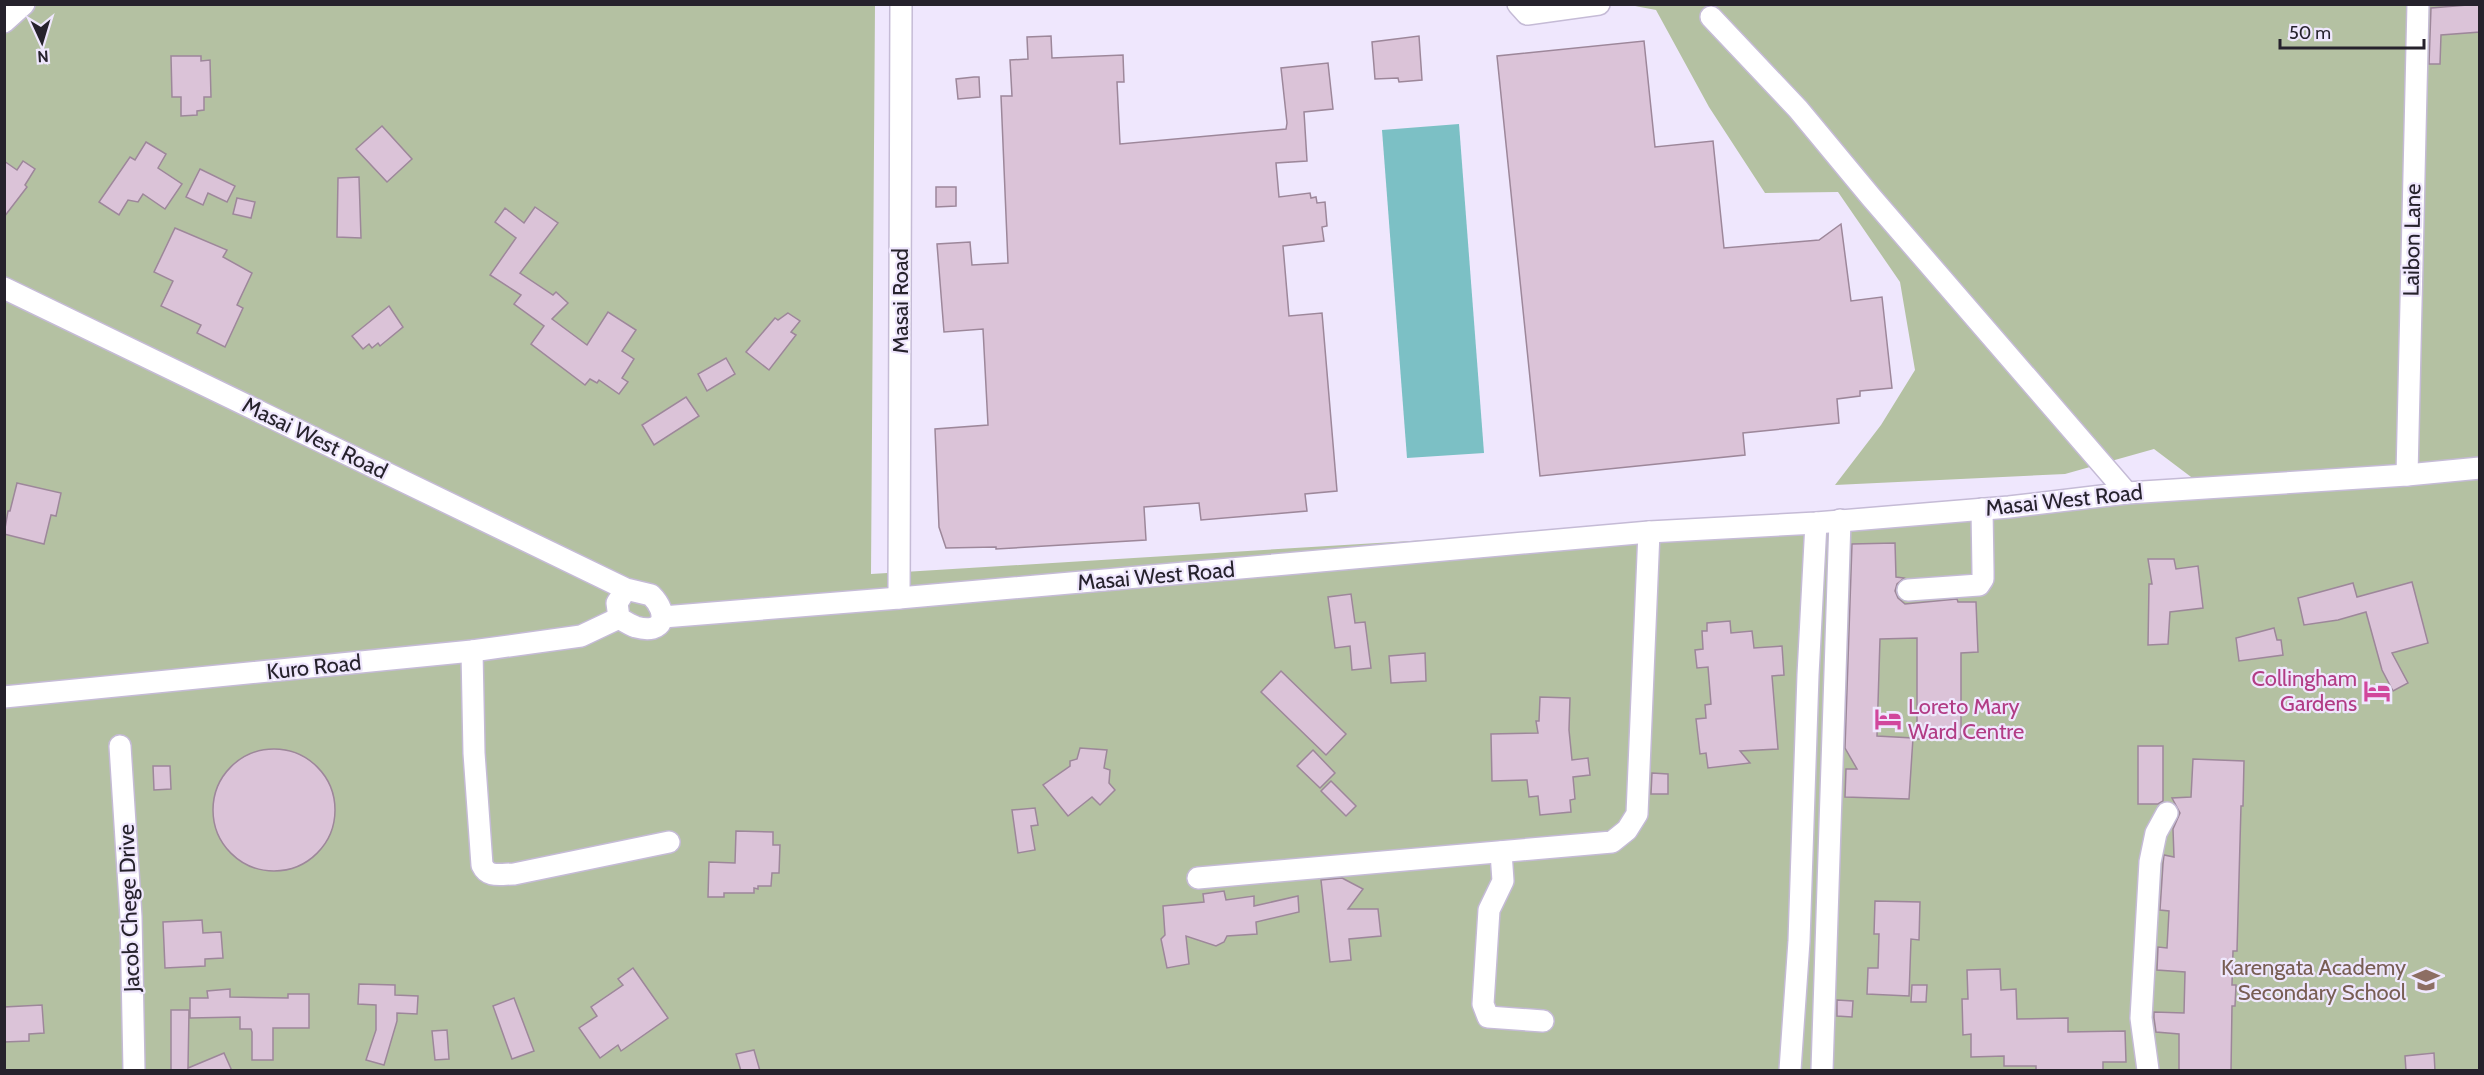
<svg xmlns="http://www.w3.org/2000/svg" width="2484" height="1075" font-family="Cabin,sans-serif">
  <style>
    .green { fill: #b4c1a2 }
    .water { fill: #7cc0c5 }
    .building { fill: #dbc3d8; stroke: #9d879a; stroke-width: 1.5 }
    .lines { fill: none; stroke-linecap: round; stroke-linejoin: round }
    .street-casing { stroke: #c5bbd6; stroke-width: 24 }
    .street { stroke: #fff; stroke-width: 21 }
    .labels { text-anchor: middle; dominant-baseline: central; stroke-width: 4.5; stroke-linejoin: round; paint-order: stroke }
    .street-label { font-size: 22px; fill: #26222c; stroke: #efe7fd }
    .hotel-label { font-size: 22px; fill: #b23c85; stroke: #efe7fd; text-anchor: end }
    .education-label { font-size: 22px; fill: #785e54; stroke: #efe7fd; text-anchor: end }
  </style>
  <rect width="100%" height="100%" fill="#efe7fd"/>
  <polygon class="green" points="5,5 875,5 871,574 2211,492 2154,449 2065,474 1835,485 1881,425 1915,370 1900,282 1838,192 1765,193 1709,107 1656,10 1630,5 2479,5 2479,1070 5,1070"/>
  <polygon class="water" points="1459,124 1484,453 1407,458 1382,130"/>
  <g class="building">
    <polygon points="2480,4 2480,32 2441,35 2440,64 2429,64 2431,8"/>
    <polygon points="1051,36 1052,58 1123,55 1124,82 1117,82 1120,144 1286,129 1287,123 1281,68 1328,63 1333,109 1304,112 1307,161 1276,163 1279,197 1310,193 1311,198 1316,197 1317,203 1325,202 1327,226 1322,227 1324,241 1283,246 1289,316 1322,313 1337,491 1305,494 1307,511 1201,520 1199,503 1144,507 1146,540 996,549 996,547 946,548 939,527 935,429 988,425 983,329 944,332 937,244 970,242 972,265 1008,263 1001,96 1012,96 1010,60 1028,59 1027,37"/>
    <polygon points="1419,36 1422,80 1399,82 1398,78 1375,79 1372,42"/>
    <polygon points="1644,41 1655,147 1713,141 1724,248 1819,240 1841,224 1851,301 1882,297 1892,388 1860,391 1860,396 1837,399 1839,423 1743,433 1745,455 1540,476 1497,56"/>
    <polygon points="171,56 201,56 201,61 210,60 211,97 204,97 204,110 197,111 197,115 181,116 181,97 172,97"/>
    <polygon points="974,77 979,77 980,97 958,99 956,79"/>
    <polygon points="382,126 412,159 387,182 356,149"/>
    <polygon points="146,142 166,154 158,168 182,184 165,209 143,194 138,202 128,200 119,215 99,202 130,157 135,160"/>
    <polygon points="4,161 17,170 23,161 35,169 25,185 27,187 4,217"/>
    <polygon points="200,169 235,186 227,202 208,193 203,205 186,197"/>
    <polygon points="359,177 361,238 337,237 338,178"/>
    <polygon points="936,187 956,187 956,206 936,207"/>
    <polygon points="237,198 255,202 251,218 233,214"/>
    <polygon points="535,207 558,223 520,273 553,295 556,292 568,303 552,319 587,345 608,312 636,330 622,351 634,359 622,378 628,382 619,394 599,380 597,383 590,379 585,385 531,344 544,326 514,304 521,295 490,275 516,238 495,222 505,208 524,223"/>
    <polygon points="175,228 227,250 223,257 252,273 237,305 243,308 225,347 197,333 201,325 161,306 173,281 154,272"/>
    <polygon points="389,306 403,327 380,346 378,343 372,348 369,344 363,349 352,336"/>
    <polygon points="788,313 800,321 791,332 796,335 769,370 746,352 775,318 778,320"/>
    <polygon points="726,358 735,374 707,391 698,374"/>
    <polygon points="686,397 699,416 654,445 642,425"/>
    <polygon points="17,483 61,493 56,516 51,515 44,544 4,534 8,511 10,511"/>
    <polygon points="1895,543 1896,577 1904,578 1897,584 1895,591 1898,598 1905,604 1957,599 1958,602 1976,602 1978,652 1961,653 1961,739 1917,739 1917,638 1880,639 1877,736 1913,738 1909,799 1845,797 1846,769 1857,769 1845,748 1852,544"/>
    <polygon points="2148,559 2174,559 2176,569 2198,566 2203,608 2170,612 2168,644 2148,645 2149,584 2152,584"/>
    <polygon points="2412,582 2428,643 2392,653 2408,683 2393,691 2382,670 2366,612 2338,620 2304,625 2298,598 2353,583 2357,597"/>
    <polygon points="1351,594 1355,623 1365,622 1371,668 1352,670 1350,646 1335,648 1328,597"/>
    <polygon points="1730,621 1731,633 1752,631 1754,648 1782,646 1784,675 1772,676 1778,749 1740,751 1750,763 1708,768 1706,753 1700,754 1696,719 1706,718 1705,705 1711,704 1708,667 1697,668 1695,650 1703,649 1702,631 1707,631 1707,623"/>
    <polygon points="2274,628 2277,640 2281,640 2283,655 2239,661 2236,638"/>
    <polygon points="1425,653 1426,681 1391,683 1389,656"/>
    <polygon points="1281,671 1346,734 1326,755 1261,692"/>
    <polygon points="1540,697 1570,698 1569,730 1572,760 1588,758 1590,775 1573,777 1575,799 1570,800 1571,812 1540,815 1538,796 1529,797 1527,780 1492,781 1491,734 1538,733 1536,721 1539,721"/>
    <polygon points="2138,746 2163,746 2163,801 2158,804 2138,804"/>
    <polygon points="1080,748 1107,750 1104,768 1110,770 1109,783 1115,790 1100,805 1092,797 1068,816 1043,785 1070,766 1070,761 1077,759"/>
    <circle cx="274" cy="810" r="61"/>
    <polygon points="1313,750 1335,773 1320,788 1297,766"/>
    <polygon points="2193,759 2244,761 2243,806 2241,806 2237,951 2233,951 2232,985 2236,985 2235,1006 2232,1006 2231,1071 2179,1071 2179,1034 2156,1032 2154,1018 2154,1012 2184,1013 2185,972 2157,970 2158,947 2167,948 2169,911 2160,910 2163,864 2164,855 2174,857 2173,829 2180,813 2172,798 2191,797"/>
    <polygon points="153,766 170,766 171,789 154,790"/>
    <polygon points="1652,773 1668,774 1668,794 1651,794"/>
    <polygon points="1331,781 1356,806 1346,816 1321,791"/>
    <polygon points="1035,808 1038,825 1031,826 1035,850 1018,853 1012,810"/>
    <polygon points="736,831 773,832 773,845 780,845 779,873 772,873 771,886 758,886 758,889 754,888 754,893 724,893 724,897 708,897 709,862 735,863"/>
    <polygon points="1342,878 1363,889 1348,909 1378,909 1381,936 1349,939 1351,960 1330,962 1321,880"/>
    <polygon points="1224,891 1226,900 1254,896 1254,906 1298,896 1299,912 1256,922 1257,934 1227,936 1224,942 1216,946 1186,936 1189,964 1167,968 1161,939 1165,935 1163,906 1204,902 1203,894"/>
    <polygon points="1875,901 1920,902 1919,940 1911,939 1909,996 1867,994 1868,968 1878,968 1879,934 1874,934"/>
    <polygon points="202,920 203,933 221,932 223,958 205,959 205,966 165,968 163,922"/>
    <polygon points="633,968 668,1018 621,1051 618,1045 600,1058 579,1028 597,1016 591,1007 623,985 618,979"/>
    <polygon points="2000,969 2001,990 2016,989 2017,1019 2068,1018 2068,1032 2125,1031 2126,1062 2103,1062 2103,1070 2036,1071 2036,1066 2004,1066 2004,1056 1971,1057 1971,1034 1963,1035 1962,999 1968,999 1967,970"/>
    <polygon points="359,984 395,985 395,995 418,996 417,1014 397,1013 397,1021 384,1065 366,1060 376,1030 376,1005 358,1004"/>
    <polygon points="1912,985 1927,985 1926,1002 1911,1002"/>
    <polygon points="230,989 230,997 288,998 288,994 309,994 309,1028 273,1028 273,1060 252,1060 252,1032 251,1029 240,1029 240,1017 190,1018 190,998 208,998 207,991"/>
    <polygon points="514,998 534,1051 512,1059 493,1006"/>
    <polygon points="1837,1000 1853,1001 1852,1017 1837,1016"/>
    <polygon points="42,1005 44,1033 29,1034 29,1041 4,1042 4,1007"/>
    <polygon points="171,1010 189,1010 188,1068 224,1053 232,1071 171,1071"/>
    <polygon points="447,1030 449,1059 435,1060 432,1031"/>
    <polygon points="754,1050 760,1071 741,1071 736,1054"/>
    <polygon points="2434,1053 2435,1071 2406,1071 2405,1056"/>
  </g>
  <g class="lines">
    <defs>
      <g id="street">
        <polyline points="1518,4 1527,14 1599,4"/>
        <polyline points="1711,17 1798,109 1871,197 2127,493"/>
        <polyline points="4,22 24,4"/>
        <path d="M4,288l622,301 25,6c19,19 13,40 -15,32 -6,-2 -12,-6 -17,-9l-2,-15 9,-14"/>
        <polyline points="2407,475 2418,4"/>
        <polyline points="1908,590 1979,585 1983,579 1983,571 1982,509"/>
        <polyline points="899,598 901,4"/>
        <polyline points="663,617 899,598 1649,532 1816,523 2009,507 2127,493 2407,475 2480,468"/>
        <path d="M472,651l2,102 8,112c6,13 18,9 32,9l155,-32"/>
        <polyline points="4,697 472,651 581,636 619,618"/>
        <polyline points="120,746 131,917 134,1070"/>
        <polyline points="1501,852 1503,881 1489,910 1483,1004 1488,1017 1543,1021"/>
        <polyline points="1198,878 1612,842 1627,830 1637,814 1649,532"/>
        <polyline points="1790,1070 1799,941 1808,675 1816,523"/>
        <polyline points="1822,1070 1840,520"/>
        <polyline points="2148,1070 2141,1018 2150,862 2156,833 2167,813"/>
      </g>
    </defs>
    <use href="#street" class="street-casing"/>
    <use href="#street" class="street"/>
  </g>
  <defs>
    <symbol id="hotel-bare" viewBox="-9 -9 18 18"><path d="M-6-4.5h1.5V1H6V5H4.5V3h-9V5H-6ZM-4 0a1.8 1.8 0 1 1 3.6 0ZM.5 0V-2.5h3Q6-2.5 6 0Z" fill="#d1479c" stroke="#efe7fd" stroke-width="2.5" paint-order="stroke"/></symbol>
    <symbol id="school-bare" viewBox="-9 -9 18 18"><path d="M0-5L7-2L0 1L-7-2ZM-4 1L0 2.5L4 1V4Q0 6-4 4Z" fill="#8d6e63" stroke="#efe7fd" stroke-width="2.5" paint-order="stroke"/></symbol>
  </defs>
  <g fill-rule="evenodd">
    <use href="#hotel-bare" x="2358" y="672" width="38" height="38"/>
    <use href="#hotel-bare" x="1869" y="700" width="38" height="38"/>
    <use href="#school-bare" x="2407" y="961" width="38" height="38"/>
  </g>
  <g class="labels">
    <g class="street-label">
      <text transform="translate(2412 240) rotate(-89)">Laibon Lane</text>
      <text transform="translate(900 301) rotate(-90)">Masai Road</text>
      <text transform="translate(315 438) rotate(26)">Masai West Road</text>
      <text transform="translate(2064 500) rotate(-6)">Masai West Road</text>
      <text transform="translate(1156 576) rotate(-5)">Masai West Road</text>
      <text transform="translate(314 667) rotate(-6)">Kuro Road</text>
      <text transform="translate(129 908) rotate(-92)">Jacob Chege Drive</text>
    </g>
    <g class="hotel-label">
      <text x="2357" y="678">Collingham<tspan x="2357" dy="25">Gardens</tspan></text>
      <text x="1908" y="706" text-anchor="start">Loreto Mary<tspan x="1908" dy="25">Ward Centre</tspan></text>
    </g>
    <g class="education-label">
      <text x="2406" y="967">Karengata Academy<tspan x="2406" dy="25">Secondary School</tspan></text>
    </g>
  </g>
  <rect width="2484" height="1075" fill="none" stroke="#26222c" stroke-width="12"/>
  <g transform="translate(42 42) rotate(176)" stroke="#efe7fd" stroke-width="4.5" paint-order="stroke">
  <path d="M0-4.5L10 22L0 15L-10 22Z" fill="#26222c"/>
  <text y="-9" font-size="16" font-weight="bold" text-anchor="middle" fill="#26222c">N</text>
  </g>
  <path d="M2280 39v9h144v-9" fill="none" stroke="#26222c" stroke-width="3"/>
  <text x="2289" y="39" font-size="18" fill="#26222c" stroke="#efe7fd" stroke-width="4.5" paint-order="stroke">50 m</text>
</svg>
